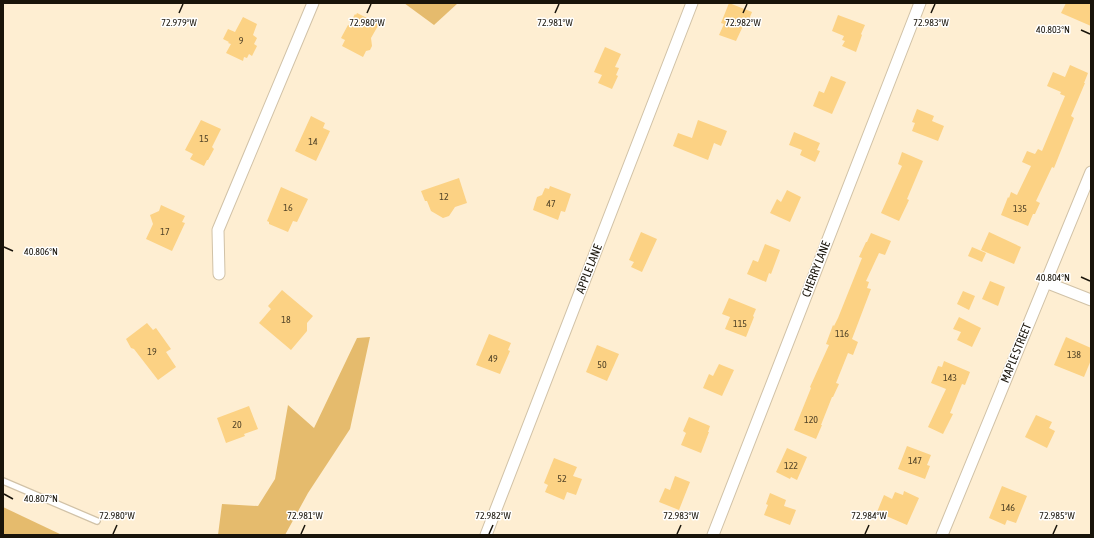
<svg xmlns="http://www.w3.org/2000/svg" width="1094" height="538" font-family="'Asap Condensed',sans-serif">
  <style>
    .forest { fill: #e5bb6d }
    .building { fill: #fcd284 }
    .lines { fill: none; stroke-linecap: round; stroke-linejoin: round }
    .service-casing { stroke: #d1c2a7; stroke-width: 8 }
    .minor-casing { stroke: #d1c2a7; stroke-width: 13 }
    .service { stroke: #fff; stroke-width: 5.5 }
    .minor { stroke: #fff; stroke-width: 11 }
    .ticks { fill: none; stroke: #19140a; stroke-width: 1.5 }
    .labels { text-anchor: middle; dominant-baseline: central; stroke-width: 3; stroke-linejoin: round; paint-order: stroke }
    .number-label { font-size: 10px; fill: #524428 }
    .street-label { font-size: 12px; fill: #19140a; stroke: #fff }
    .ticks-label { font-size: 10px; text-anchor: middle; fill: #19140a; stroke: #fff; stroke-width: 3; stroke-linejoin: round; paint-order: stroke }
  </style>
  <rect width="100%" height="100%" fill="#feeed2"/>
  <g class="forest">
    <polygon points="404,3 458,3 434,25"/>
    <polygon points="370,337 350,429 308,493 285,535 218,535 222,504 258,506 275,479 288,405 314,428 357,338"/>
    <polygon points="3,507 62,535 3,535"/>
  </g>
  <g class="building">
    <polygon points="729,3 752,12 746,27 743,26 736,41 719,35 724,24 721,23"/>
    <polygon points="1066,3 1091,3 1091,26 1061,13"/>
    <polygon points="357,13 379,24 371,38 372,46 370,50 366,51 363,57 342,46 345,40 341,38 348,25 349,25 355,14 356,15"/>
    <polygon points="838,15 865,25 861,34 862,35 856,52 842,46 845,41 842,40 844,36 832,31"/>
    <polygon points="243,17 257,24 253,35 257,38 254,44 257,46 252,56 249,54 247,58 244,57 243,61 226,53 231,44 228,43 229,42 223,39 228,29 235,32"/>
    <polygon points="605,47 621,54 615,67 619,68 616,75 618,76 612,89 598,83 602,75 594,72"/>
    <polygon points="1070,65 1088,73 1084,83 1085,83 1071,116 1074,118 1054,168 1052,167 1036,201 1040,203 1035,214 1033,214 1028,226 1001,215 1008,197 1009,198 1011,192 1017,195 1031,166 1022,162 1027,151 1035,154 1038,149 1042,151 1065,96 1060,94 1061,92 1047,86 1053,72 1065,77"/>
    <polygon points="831,76 846,82 832,114 813,106 819,91 824,93"/>
    <polygon points="917,109 934,116 932,121 944,126 938,141 912,131 915,123 912,122"/>
    <polygon points="311,116 325,123 323,128 330,131 316,161 295,151"/>
    <polygon points="201,120 221,129 212,147 214,149 208,160 207,160 204,166 190,159 193,154 185,150"/>
    <polygon points="698,120 727,131 721,146 714,143 708,160 673,146 678,133 692,138"/>
    <polygon points="794,132 820,143 817,150 820,151 815,162 800,155 802,150 789,145"/>
    <polygon points="902,152 923,161 907,199 909,200 899,221 881,213 902,166 898,164"/>
    <polygon points="459,178 467,203 455,207 449,216 443,218 431,211 427,201 425,201 421,191"/>
    <polygon points="550,186 571,194 565,212 561,211 558,220 533,210 537,197 542,195 545,188 549,189"/>
    <polygon points="281,187 308,199 297,222 293,221 288,232 269,224 269,222 267,221"/>
    <polygon points="787,190 801,197 790,222 770,213 777,199 781,202"/>
    <polygon points="161,205 185,216 182,222 185,223 172,251 146,239 153,224 150,215 159,211"/>
    <polygon points="641,232 657,239 642,272 631,267 634,262 629,260"/>
    <polygon points="989,232 1021,247 1014,264 981,250"/>
    <polygon points="871,233 891,241 885,255 879,253 866,281 869,282 867,288 871,289 852,339 858,342 853,355 848,353 836,383 839,384 833,397 832,397 821,425 822,425 816,439 794,430 811,388 810,387 829,345 826,344 833,325 834,326 838,318 862,258 859,257 866,242 867,242"/>
    <polygon points="765,244 780,250 771,274 769,273 766,282 747,274 753,260 758,262"/>
    <polygon points="972,247 986,253 982,262 968,256"/>
    <polygon points="990,281 1005,287 998,306 982,299"/>
    <polygon points="282,290 313,316 307,323 307,331 291,350 259,323 271,309 268,306"/>
    <polygon points="963,291 975,296 969,310 957,304"/>
    <polygon points="729,298 756,309 753,316 754,317 746,337 725,329 730,317 722,314"/>
    <polygon points="959,317 981,328 972,347 957,340 961,332 953,329"/>
    <polygon points="147,323 153,330 156,328 171,349 166,352 176,367 158,380 134,349 131,348 126,339"/>
    <polygon points="489,334 511,343 508,350 510,351 500,374 476,365"/>
    <polygon points="1066,337 1091,348 1091,360 1084,377 1054,365"/>
    <polygon points="597,345 619,354 607,381 586,372"/>
    <polygon points="944,361 970,372 965,385 962,384 950,413 953,414 943,434 928,427 946,389 931,383 938,366 942,367"/>
    <polygon points="719,364 734,370 722,396 703,388 709,374 713,376"/>
    <polygon points="249,406 258,429 244,434 245,436 226,443 217,418"/>
    <polygon points="1036,415 1052,422 1049,428 1055,431 1047,448 1025,437"/>
    <polygon points="689,417 710,426 708,432 709,432 701,453 681,445 686,433 683,431"/>
    <polygon points="907,446 931,455 927,465 930,466 925,479 898,469"/>
    <polygon points="787,448 807,457 797,480 791,477 790,479 776,472"/>
    <polygon points="554,458 577,467 573,476 582,479 576,495 567,492 564,500 545,492 548,485 544,483"/>
    <polygon points="675,476 690,482 679,510 659,502 665,488 670,490"/>
    <polygon points="1002,486 1027,496 1016,523 1007,520 1005,525 989,518"/>
    <polygon points="904,491 919,498 907,525 877,512 884,495 892,499 895,492 903,495"/>
    <polygon points="770,493 786,500 784,506 796,510 790,525 764,515 768,505 766,504"/>
  </g>
  <g class="lines">
    <defs>
      <polyline id="service" points="3,481 97,521"/>
      <g id="minor">
        <polyline points="219,274 218,230 313,3"/>
        <polyline points="1045,282 1091,300"/>
        <polyline points="486,535 692,3"/>
        <polyline points="713,535 920,3"/>
        <polyline points="942,535 1091,172"/>
      </g>
    </defs>
    <use href="#service" class="service-casing"/>
    <use href="#minor" class="minor-casing"/>
    <use href="#service" class="service"/>
    <use href="#minor" class="minor"/>
  </g>
  <path class="ticks" d="M179,13l4,-9M367,13l4,-9M555,13l4,-9M743,13l4,-9M931,13l4,-9M1081,30l9,4M4,247l9,4M1081,277l9,4M4,494l9,5M113,534l4,-9M301,534l4,-9M489,534l4,-9M677,534l4,-9M865,534l4,-9M1053,534l4,-9"/>
  <g class="labels">
    <g class="number-label">
      <text x="241" y="40">9</text>
      <text x="204" y="138">15</text>
      <text x="313" y="141">14</text>
      <text x="444" y="196">12</text>
      <text x="551" y="203">47</text>
      <text x="288" y="207">16</text>
      <text x="1020" y="208">135</text>
      <text x="165" y="231">17</text>
      <text x="286" y="319">18</text>
      <text x="740" y="323">115</text>
      <text x="842" y="333">116</text>
      <text x="152" y="351">19</text>
      <text x="1074" y="354">138</text>
      <text x="493" y="358">49</text>
      <text x="602" y="364">50</text>
      <text x="950" y="377">143</text>
      <text x="811" y="419">120</text>
      <text x="237" y="424">20</text>
      <text x="915" y="460">147</text>
      <text x="791" y="465">122</text>
      <text x="562" y="478">52</text>
      <text x="1008" y="507">146</text>
    </g>
    <g class="street-label">
      <text transform="translate(589 269) rotate(-69)">APPLE LANE</text>
      <text transform="translate(816 269) rotate(-69)">CHERRY LANE</text>
      <text transform="translate(1016 353) rotate(-68)">MAPLE STREET</text>
    </g>
  </g>
  <g class="ticks-label">
    <text x="179" y="26">72.979°W</text>
    <text x="367" y="26">72.980°W</text>
    <text x="555" y="26">72.981°W</text>
    <text x="743" y="26">72.982°W</text>
    <text x="931" y="26">72.983°W</text>
    <text x="1053" y="33">40.803°N</text>
    <text x="41" y="255">40.806°N</text>
    <text x="1053" y="281">40.804°N</text>
    <text x="41" y="502">40.807°N</text>
    <text x="117" y="519">72.980°W</text>
    <text x="305" y="519">72.981°W</text>
    <text x="493" y="519">72.982°W</text>
    <text x="681" y="519">72.983°W</text>
    <text x="869" y="519">72.984°W</text>
    <text x="1057" y="519">72.985°W</text>
  </g>
  <rect width="1094" height="538" fill="none" stroke="#19140a" stroke-width="8"/>
</svg>
